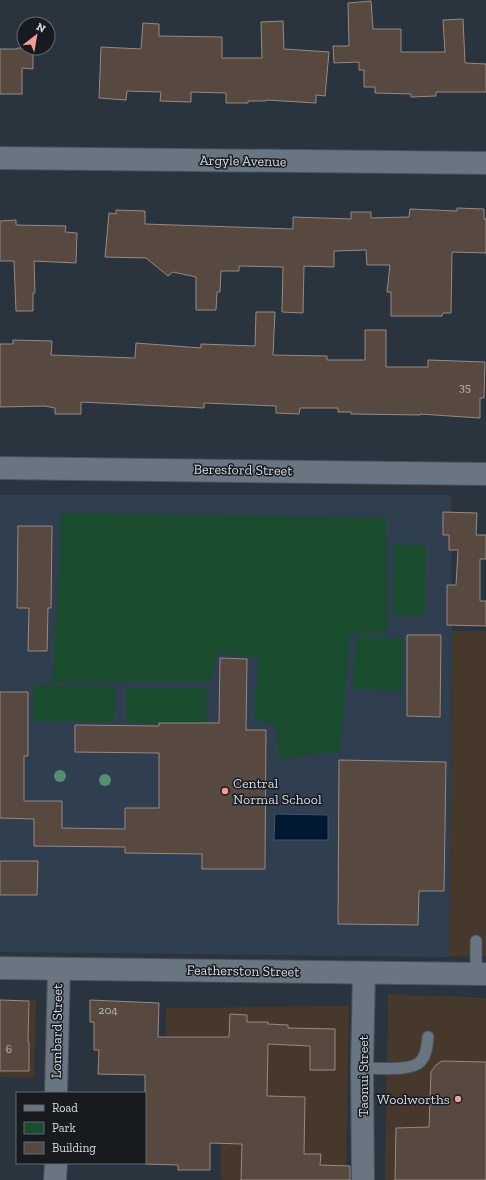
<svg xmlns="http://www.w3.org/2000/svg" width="486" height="1180" font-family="'Zilla Slab',serif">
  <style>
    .commercial { fill: #46382a }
    .built { fill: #303f4f }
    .green { fill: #1a4d2d }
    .water { fill: #001831; stroke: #405367 }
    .building { fill: #574940; stroke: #998980 }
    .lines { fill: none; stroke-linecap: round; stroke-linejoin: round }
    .lane-casing { stroke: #49525b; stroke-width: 13 }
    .street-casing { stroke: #49525b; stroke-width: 24 }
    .secondary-casing { stroke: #49525b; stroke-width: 24 }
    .lane { stroke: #6a7582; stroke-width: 11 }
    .street { stroke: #6a7582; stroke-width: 22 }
    .secondary { stroke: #6a7582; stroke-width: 22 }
    .tree { fill: #558f70 }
    .poi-dot { fill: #f59b98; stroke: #171b20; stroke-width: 1.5 }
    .labels { text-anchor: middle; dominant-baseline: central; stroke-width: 3; stroke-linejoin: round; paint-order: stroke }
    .number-label { font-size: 12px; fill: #b6b8bb }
    .street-label { font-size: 14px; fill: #d6dde4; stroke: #171b20 }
    .poi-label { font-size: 14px; fill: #d6dde4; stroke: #171b20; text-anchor: start }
  </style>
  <rect width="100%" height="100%" fill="#2a343f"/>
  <g class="commercial">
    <polygon points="452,631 486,631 486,956 449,957"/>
    <polygon points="388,994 486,998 486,1180 385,1180"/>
    <polygon points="0,999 36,1000 34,1078 0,1077"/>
    <polygon points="349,1006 346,1180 221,1180 220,1094 165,1095 166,1008"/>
  </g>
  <polygon class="built" points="0,495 451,495 452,631 449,957 0,952"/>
  <g class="green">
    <polygon points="61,513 386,518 387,633 350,633 340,751 279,759 276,726 254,719 259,658 218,653 210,681 53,682 55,629 57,620"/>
    <polygon points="394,544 426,545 425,615 393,615"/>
    <polygon points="357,636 403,639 402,691 352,688"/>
    <polygon points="34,685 115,686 114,722 33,721"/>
    <polygon points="126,688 207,688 207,724 126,723"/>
  </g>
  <polygon class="water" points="275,814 328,815 328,840 274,840"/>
  <g class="building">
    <polygon points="371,1 373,29 401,29 401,52 445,52 443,20 463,19 465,63 486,64 486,92 436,92 436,96 411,97 411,94 375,93 375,87 364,87 364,70 359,70 359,62 334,63 333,46 349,46 348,3"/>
    <polygon points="283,21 284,49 329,52 325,96 316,95 316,103 267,100 266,101 248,101 248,103 226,103 226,93 191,92 191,102 160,101 161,92 127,91 126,100 99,98 101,47 141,49 143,23 159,24 159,36 222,37 222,58 262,58 261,22"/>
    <polygon points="17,48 33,48 33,69 22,68 22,94 0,94 0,49 17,49"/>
    <polygon points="457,208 484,209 484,219 486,219 486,253 452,252 451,313 443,313 442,316 391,316 391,292 387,292 390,265 367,265 366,250 334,251 334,267 304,266 303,313 282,312 283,267 239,266 239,271 221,271 220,292 217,292 216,310 196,310 196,277 173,272 168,276 146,258 105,257 109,213 116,214 116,210 145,211 145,224 293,229 293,217 351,219 351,212 371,212 371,218 409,217 410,209 457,211"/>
    <polygon points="16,220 16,225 66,226 65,232 77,233 76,263 34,261 35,293 33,293 33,311 16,311 14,261 0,261 0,221"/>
    <polygon points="256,312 275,312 273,355 327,356 327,360 365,360 365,330 386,330 386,367 428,367 428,360 485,362 484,398 480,398 480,418 420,414 420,415 351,414 351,412 338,412 338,408 300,408 299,414 276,413 276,406 204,403 204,408 81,402 81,414 55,414 55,408 45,406 0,407 0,344 13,344 13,340 52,341 51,355 135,358 136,343 201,348 201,344 255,346"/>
    <polygon points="443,512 477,513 476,535 486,535 486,559 480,559 480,601 486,601 486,626 447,625 447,585 456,585 458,550 449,550 449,535 443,535"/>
    <polygon points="18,526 52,526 51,608 48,608 47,651 28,651 29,608 17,608"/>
    <polygon points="407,635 441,635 440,717 407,716"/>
    <polygon points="220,658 247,659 246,730 266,730 265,869 202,869 202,854 125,853 125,847 34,846 34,819 0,818 0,692 28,692 28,756 24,756 24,801 62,801 62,828 125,829 125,808 159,808 159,753 75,752 75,725 159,726 159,723 219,723"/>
    <polygon points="339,760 446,762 444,891 419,891 418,925 338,924"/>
    <polygon points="0,861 38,861 37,895 0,895"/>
    <polygon points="0,1000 29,1001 28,1042 29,1042 29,1071 0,1071"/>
    <polygon points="90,1000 159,1003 158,1037 229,1037 230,1014 247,1015 247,1022 268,1022 268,1024 288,1025 288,1028 335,1029 335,1070 310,1070 310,1046 268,1044 267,1096 305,1097 304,1154 321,1154 320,1165 350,1166 350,1180 241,1180 242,1144 210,1143 210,1170 178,1170 178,1165 145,1164 145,1075 98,1074 99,1050 94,1050 94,1022 90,1022"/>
    <polygon points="442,1061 486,1062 486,1180 395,1180 396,1128 429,1127 431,1072 436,1065"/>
  </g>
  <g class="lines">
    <defs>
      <g id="lane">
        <polyline points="476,941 476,974"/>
        <path d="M362,1068c14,0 50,4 59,-7 6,-7 6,-16 7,-24"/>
      </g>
      <g id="street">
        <polyline points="0,158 486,163"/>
        <polyline points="0,468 486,474"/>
        <polyline points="56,1093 59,969"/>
        <polyline points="55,1180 56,1163"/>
        <polyline points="363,1180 362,1068 364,973"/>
      </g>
      <polyline id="secondary" points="0,968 486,974"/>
    </defs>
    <use href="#lane" class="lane-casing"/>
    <use href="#street" class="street-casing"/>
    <use href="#secondary" class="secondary-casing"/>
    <use href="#lane" class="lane"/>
    <use href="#street" class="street"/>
    <use href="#secondary" class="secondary"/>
  </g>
  <g class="tree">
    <circle cx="60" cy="776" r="6"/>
    <circle cx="105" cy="780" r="6"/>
  </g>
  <g class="poi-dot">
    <circle cx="225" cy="791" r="4"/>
    <circle cx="458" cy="1099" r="4"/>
  </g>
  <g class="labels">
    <g class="number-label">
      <text x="465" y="387">35</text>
      <text x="108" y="1010">204</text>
      <text x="9" y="1049">6</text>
    </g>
    <g class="street-label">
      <text transform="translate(243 161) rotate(1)">Argyle Avenue</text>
      <text transform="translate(243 470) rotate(1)">Beresford Street</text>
      <text transform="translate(243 971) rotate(1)">Featherston Street</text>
      <text transform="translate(57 1031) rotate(-89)">Lombard Street</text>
      <text transform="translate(363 1076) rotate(-90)">Taonui Street</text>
    </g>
    <g class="poi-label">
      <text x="233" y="783">Central<tspan x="233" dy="16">Normal School</tspan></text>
      <text x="450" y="1099" text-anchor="end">Woolworths</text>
    </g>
  </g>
  <rect x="16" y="1092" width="130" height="72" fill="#171b20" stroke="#63696e"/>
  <rect x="24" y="1105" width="20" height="6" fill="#6a7582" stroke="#63696e"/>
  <text x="52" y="1112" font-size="12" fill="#d6dde4">Road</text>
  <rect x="24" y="1122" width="20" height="12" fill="#1a4d2d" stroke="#63696e"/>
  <text x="52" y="1132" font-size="12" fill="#d6dde4">Park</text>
  <rect x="24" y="1142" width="20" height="12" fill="#574940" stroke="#63696e"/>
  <text x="52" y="1152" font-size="12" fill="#d6dde4">Building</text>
  <g transform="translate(36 36) rotate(31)"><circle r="19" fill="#171b20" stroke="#63696e"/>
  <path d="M0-3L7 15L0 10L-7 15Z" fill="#f59b98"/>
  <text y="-6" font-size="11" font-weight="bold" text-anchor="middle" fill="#d6dde4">N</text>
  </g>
</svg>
